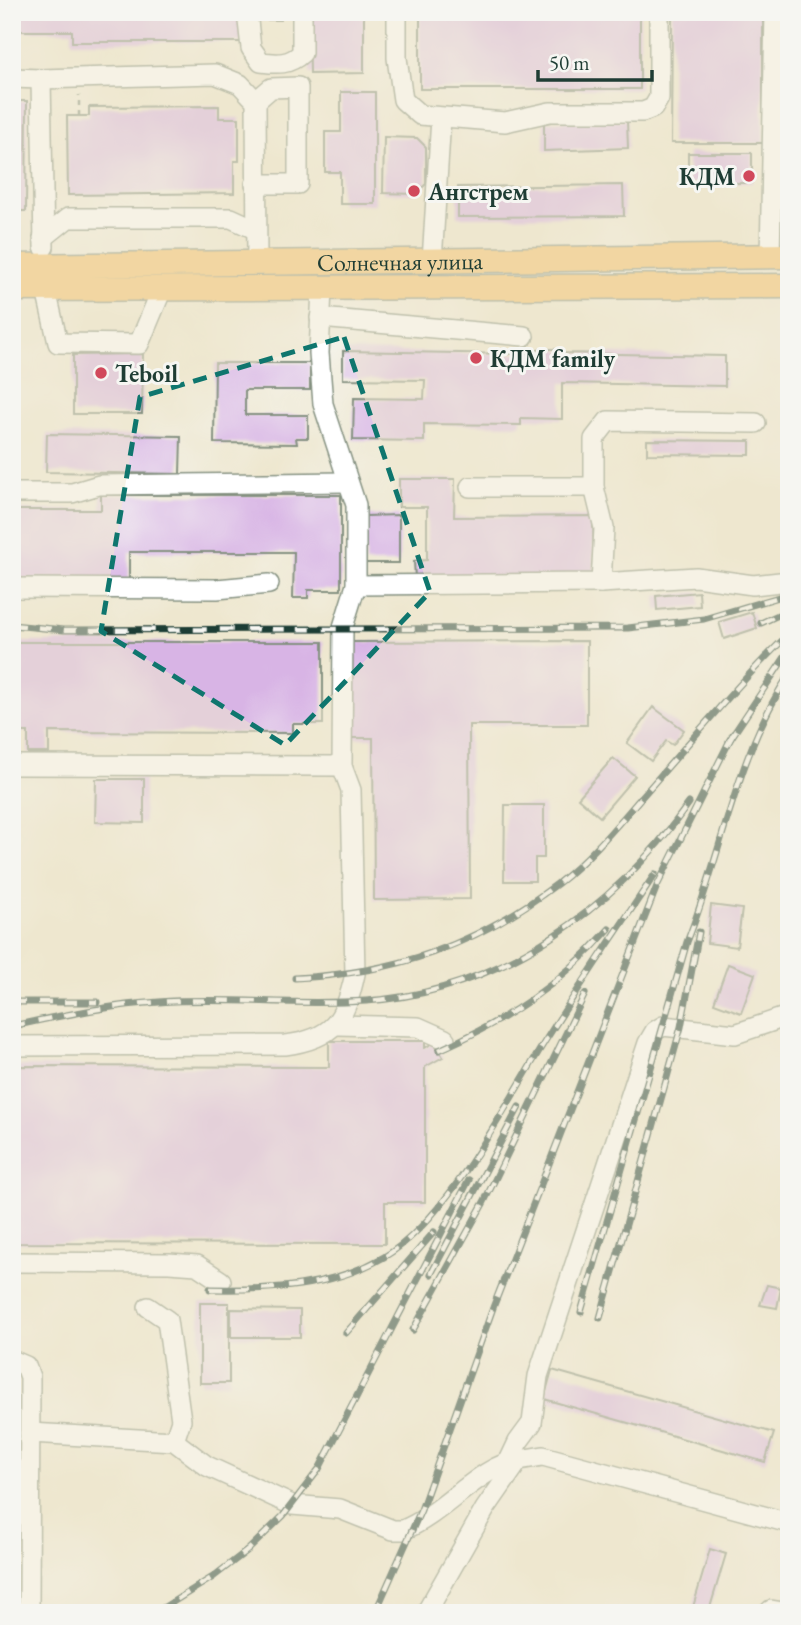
<svg xmlns="http://www.w3.org/2000/svg" width="801" height="1625" font-family="'EB Garamond',serif">
  <style>
    .building { fill: #d8b4e5 }
    .lines { fill: none; stroke-linecap: round; stroke-linejoin: round }
    .minor-casing { stroke: #869282; stroke-width: 22 }
    .major-casing { stroke: #869282; stroke-width: 27 }
    .path { stroke: #869282; stroke-width: 2.5; stroke-dasharray: 5 5; stroke-linecap: butt }
    .minor { stroke: #fff; stroke-width: 19 }
    .major { stroke: #f5c16b; stroke-width: 24 }
    .rail-casing { stroke: #1f3d34; stroke-width: 7 }
    .rail { stroke: #f6f6f2; stroke-width: 4.5; stroke-dasharray: 13; stroke-linecap: butt }
    .marked { fill: none; stroke: #0f766e; stroke-width: 5; stroke-dasharray: 14 9; stroke-linejoin: round }
    .poi-dot { fill: #d1495b; stroke: #f6f6f2; stroke-width: 2.5 }
    .labels { text-anchor: middle; dominant-baseline: central; stroke-width: 6; stroke-linejoin: round; paint-order: stroke }
    .poi-label { font-size: 24px; font-weight: bold; fill: #1f3d34; stroke: #f6f6f2; text-anchor: start }
    .street-label { font-size: 24px; fill: #1f3d34; stroke: #f6f6f2 }
  </style>
  <rect width="100%" height="100%" fill="#f6f6f2"/>
  <filter id="ink" filterUnits="userSpaceOnUse"><feTurbulence type="fractalNoise" baseFrequency=".0143" numOctaves="2"/><feDisplacementMap in="SourceGraphic" scale="14" xChannelSelector="R" yChannelSelector="G"/><feConvolveMatrix kernelMatrix="1 2 1 2 8 2 1 2 1" color-interpolation-filters="sRGB"/></filter>
  <filter id="wash" filterUnits="userSpaceOnUse"><feTurbulence type="fractalNoise" baseFrequency=".00686" numOctaves="4" result="noise"/><feDisplacementMap in="SourceGraphic" scale="28" xChannelSelector="R" yChannelSelector="G"/><feGaussianBlur stdDeviation="1.57" result="paint"/><feColorMatrix in="noise" values="0 0 0 0 0 0 0 0 0 0 0 0 0 0 0 0 0 1.4 0 .05"/><feComposite in="paint" operator="in"/></filter>
  <g filter="url(#wash)">
    <rect width="100%" height="100%" fill="#eee7cf"/>
    <g id="blocks">
      <g class="building">
        <polygon points="12,12 242,12 242,42 72,42 72,31 12,31"/>
        <rect x="253" y="12" width="28" height="8"/>
        <polygon points="309,12 364,12 364,73 310,74"/>
        <rect x="420" y="12" width="220" height="77"/>
        <polygon points="672,12 763,12 763,143 671,143"/>
        <polygon points="341,92 375,92 375,204 340,204 340,172 325,172 325,132 341,132"/>
        <polygon points="12,101 27,101 26,211 12,211"/>
        <polygon points="219,106 219,118 239,118 239,161 234,161 234,193 68,195 67,116 89,116 89,107"/>
        <polygon points="627,120 628,148 544,151 544,122"/>
        <polygon points="384,137 417,138 426,147 426,184 415,194 383,193"/>
        <rect x="688" y="153" width="64" height="30"/>
        <polygon points="623,185 624,216 458,217 458,187"/>
        <polygon points="542,349 558,349 563,353 725,356 725,386 562,383 562,419 521,418 521,425 424,424 424,441 353,440 354,398 424,399 425,380 343,379 343,351 522,354"/>
        <polygon points="143,354 142,414 73,414 73,355"/>
        <polygon points="215,363 310,363 310,390 245,390 245,415 308,415 308,438 296,438 297,444 214,443"/>
        <polygon points="47,434 181,436 180,474 46,472"/>
        <polygon points="647,440 750,441 750,455 647,454"/>
        <polygon points="399,479 455,479 454,517 593,516 594,576 415,578 414,561 427,560 427,507 399,507"/>
        <polygon points="101,495 341,495 341,590 308,590 308,598 293,598 294,552 129,552 129,579 12,579 12,510 101,510"/>
        <polygon points="399,515 399,563 366,563 366,516"/>
        <polygon points="699,592 700,606 657,610 656,596"/>
        <polygon points="752,612 757,628 724,639 719,622"/>
        <polygon points="587,641 587,725 469,725 470,899 374,900 373,738 352,738 352,642"/>
        <polygon points="12,642 323,642 323,724 293,724 293,733 49,732 49,753 28,753 28,732 12,732"/>
        <polygon points="653,707 684,730 673,745 666,741 651,761 627,743"/>
        <polygon points="613,758 635,776 600,817 578,798"/>
        <polygon points="96,779 144,779 144,823 95,822"/>
        <polygon points="505,805 544,805 544,858 535,858 535,881 504,881"/>
        <polygon points="711,905 742,909 737,947 707,943"/>
        <polygon points="728,964 755,974 741,1013 714,1003"/>
        <polygon points="329,1041 425,1041 425,1048 434,1042 443,1057 425,1067 425,1202 385,1202 385,1244 12,1243 12,1066 329,1067"/>
        <polygon points="767,1285 781,1288 777,1308 760,1305"/>
        <rect x="200" y="1303" width="29" height="80"/>
        <polygon points="231,1309 300,1310 300,1337 231,1337"/>
        <polygon points="552,1370 774,1433 765,1462 544,1399"/>
        <polygon points="710,1549 726,1554 709,1611 693,1607"/>
      </g>
    </g>
  </g>
  <g filter="url(#ink)">
    <use href="#blocks" fill-opacity="0" stroke="#869282" stroke-width="2"/>
    <g class="lines">
      <defs>
        <g id="minor">
          <path d="M247,12l4,36 10,14c17,2 28,3 41,-9v-41"/>
          <polyline points="397,12 397,58 403,100 420,115 505,122 550,112 643,112 653,108 659,98 659,12"/>
          <polyline points="12,78 41,79 44,247"/>
          <polyline points="41,79 215,74 240,84 256,101 257,263"/>
          <polyline points="255,184 298,184 298,87 271,88 256,101"/>
          <polyline points="43,238 68,218 231,218 255,229"/>
          <polyline points="770,257 775,12"/>
          <polyline points="432,261 441,118"/>
          <polyline points="46,290 58,343 139,344 162,289"/>
          <polyline points="320,318 524,336"/>
          <polyline points="470,487 594,487"/>
          <polyline points="12,493 72,493 99,485 347,482"/>
          <polyline points="601,583 604,528 594,487 594,439 608,421 756,423"/>
          <polyline points="356,585 601,583 696,577 753,585 789,581"/>
          <polyline points="12,588 217,589 269,584"/>
          <polyline points="12,765 342,766"/>
          <polyline points="337,1025 418,1027 445,1039"/>
          <path d="M12,1046l273,-1c49,-6 60,-25 70,-71l-4,-184 -9,-24 1,-139 13,-42v-80l-33,-101 -4,-51 3,-64"/>
          <polyline points="12,1262 169,1263 197,1265 221,1281"/>
          <polyline points="148,1307 167,1320 181,1420 174,1441"/>
          <polyline points="12,1360 26,1366 30,1377 29,1613"/>
          <path d="M30,1433l144,8 33,25 85,39 48,4 53,21h10c41,-16 76,-64 116,-70"/>
          <polyline points="509,1461 518,1442 532,1423 538,1376 648,1043 655,1031 663,1026 735,1034 785,1017"/>
          <polyline points="426,1613 485,1509 519,1460 543,1456 789,1523"/>
          <polyline points="768,1613 771,1610 789,1613"/>
        </g>
        <g id="major">
          <path id="s1" d="M12,266l777,-10"/>
          <polyline points="12,289 789,286"/>
        </g>
      </defs>
      <use href="#minor" class="minor-casing"/>
      <use href="#major" class="major-casing"/>
      <polyline class="path" points="79,116 79,95"/>
      <use href="#minor" class="minor"/>
      <use href="#major" class="major"/>
      <defs>
        <g id="rail">
          <polyline points="761,623 789,610"/>
          <polyline points="12,625 64,630 628,628 704,619 789,594"/>
          <polyline points="729,741 789,651"/>
          <path d="M295,978c101,-5 180,-32 262,-94 30,-23 57,-55 82,-84 49,-55 96,-114 150,-166"/>
          <polyline points="12,1002 97,1002"/>
          <path d="M12,1026c49,-10 97,-21 147,-24 68,-5 138,4 207,-1 133,-9 248,-91 323,-198"/>
          <path d="M439,1050c68,-30 121,-65 170,-121"/>
          <polyline points="431,1274 519,1107"/>
          <path d="M210,1289c61,1 120,-1 174,-32 65,-38 123,-155 163,-219 35,-56 72,-110 108,-164"/>
          <path d="M581,1312l106,-370c35,-88 49,-187 102,-267"/>
          <polyline points="600,1318 681,1027 699,932"/>
          <polyline points="413,1330 484,1202 585,994"/>
          <polyline points="346,1333 434,1232"/>
          <polyline points="155,1613 213,1577 248,1550 283,1516 319,1469 469,1180"/>
          <polyline points="375,1613 421,1510 494,1305 657,886 733,734"/>
        </g>
      </defs>
      <use href="#rail" class="rail-casing"/>
      <use href="#rail" class="rail"/>
    </g>
  </g>
  <path d="M0 0H801V1625H0ZM344,337l86,255 -145,153 -184,-114 39,-234z" fill="#eee7cf" fill-opacity=".55" fill-rule="evenodd"/>
  <path class="marked" d="M344,337l86,255 -145,153 -184,-114 39,-234z"/>
  <g class="poi-dot">
    <circle cx="749" cy="176" r="7"/>
    <circle cx="414" cy="191" r="7"/>
    <circle cx="476" cy="358" r="7"/>
    <circle cx="101" cy="373" r="7"/>
  </g>
  <g class="labels">
    <g class="poi-label">
      <text x="735" y="176" text-anchor="end">КДМ</text>
      <text x="428" y="191">Ангстрем</text>
      <text x="490" y="358">КДМ family</text>
      <text x="115" y="373">Teboil</text>
    </g>
    <g class="street-label">
      <text stroke="none"><textPath href="#s1" startOffset="388">Солнечная улица</textPath></text>
    </g>
  </g>
  <rect width="801" height="1625" fill="none" stroke="#f6f6f2" stroke-width="42"/>
  <path d="M538 70v10h114v-10" fill="none" stroke="#1f3d34" stroke-width="3.5"/>
  <text x="549" y="70" font-size="21" fill="#1f3d34" stroke="#f6f6f2" stroke-width="5" paint-order="stroke">50 m</text>
</svg>
